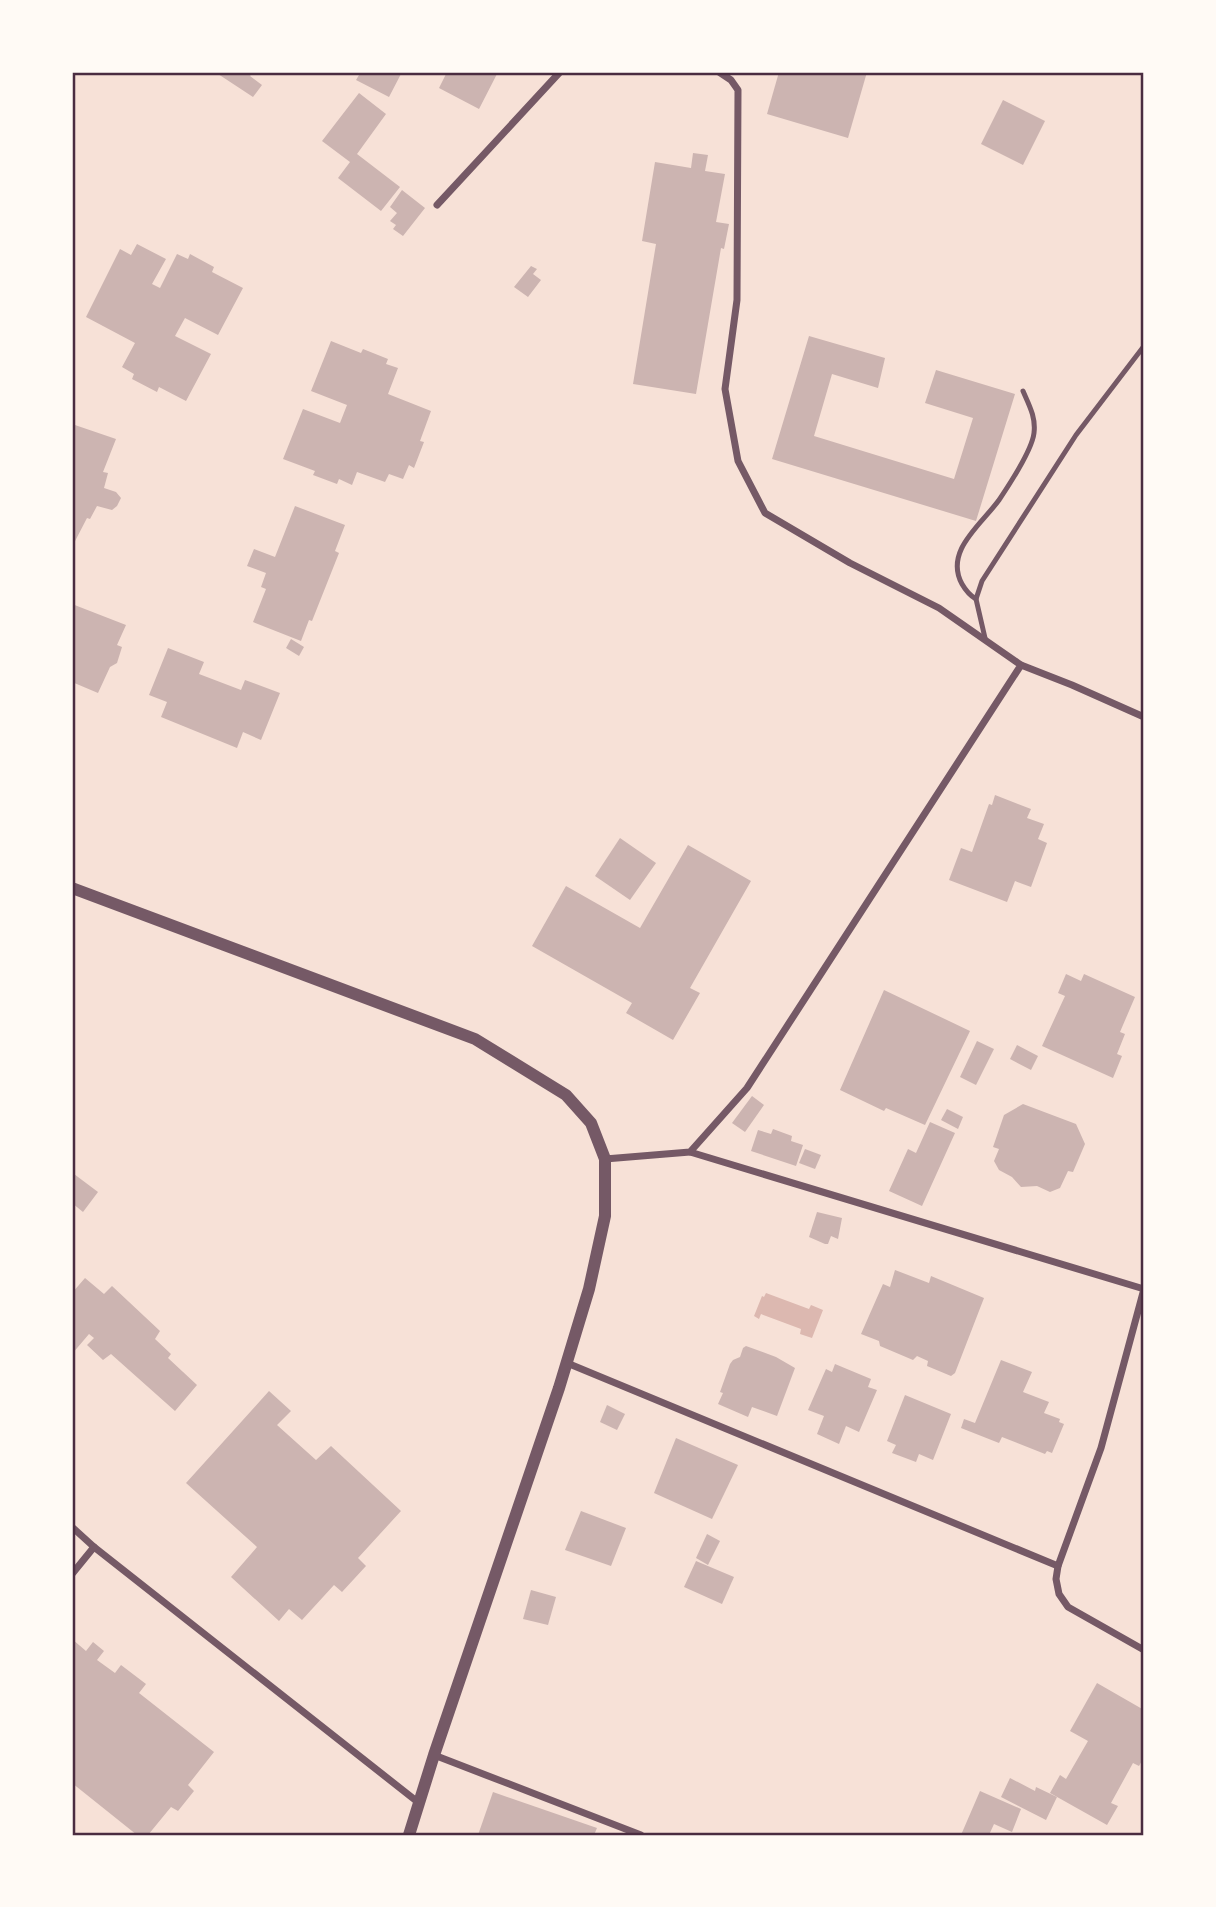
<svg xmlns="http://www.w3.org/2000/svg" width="1216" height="1907" font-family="Mulish,sans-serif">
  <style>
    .water { fill: #dcb8b0 }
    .building { fill: #ccb4b1 }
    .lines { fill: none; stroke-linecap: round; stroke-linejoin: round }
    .service { stroke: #755966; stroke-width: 5 }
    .minor { stroke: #755966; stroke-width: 7 }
    .tertiary { stroke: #755966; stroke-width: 12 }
    .neatline { fill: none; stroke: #4a2c40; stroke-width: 2.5 }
  </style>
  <rect width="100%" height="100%" fill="#f7e1d7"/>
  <polygon class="water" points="766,1293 809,1309 811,1305 823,1310 812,1338 800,1334 801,1329 761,1314 759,1319 754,1316 762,1296 764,1297"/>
  <g class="building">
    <polygon points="215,72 253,72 250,76 262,85 253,97"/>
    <polygon points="351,72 402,72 389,97 356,80 359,75"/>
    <polygon points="443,72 498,72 479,109 439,88 446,74"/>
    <polygon points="779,72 867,72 848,138 767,114"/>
    <polygon points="359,93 386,114 357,154 400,187 381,211 338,178 350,162 322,141"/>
    <polygon points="1003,100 1045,121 1023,165 981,144"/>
    <polygon points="693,153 708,155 705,171 725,174 716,222 729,224 724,249 721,248 696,394 633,384 656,244 642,241 655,162 691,168"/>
    <polygon points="402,190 425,208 403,236 393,229 396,225 390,221 397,213 390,207"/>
    <polygon points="137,244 166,259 152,284 160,288 177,254 188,259 190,254 214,267 212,272 243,288 218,335 185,318 175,336 211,354 186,401 159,387 157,392 132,379 134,374 122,367 135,343 86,317 120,249 131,255"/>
    <polygon points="531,266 537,269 533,274 541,280 528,297 514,287"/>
    <polygon points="809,336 885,358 878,388 832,374 814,436 954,479 973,418 925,403 936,370 1015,394 976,521 772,459"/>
    <polygon points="331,341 361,353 363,349 388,359 386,364 398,368 388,394 431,411 420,441 424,442 414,468 409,465 403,479 389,474 385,482 357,472 352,485 339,479 337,484 313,475 315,471 283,459 303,409 340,423 347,405 311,391"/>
    <polygon points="72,424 116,439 103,472 108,473 104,488 116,492 121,498 117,506 112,510 97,506 90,519 87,518 72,547"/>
    <polygon points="295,506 345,525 335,551 339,553 312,621 309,620 301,641 253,622 266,589 261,587 266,573 247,566 254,549 275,557"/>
    <polygon points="72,604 126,625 117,645 122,647 117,663 110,667 98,693 72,682"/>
    <polygon points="291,639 304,647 299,656 286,648"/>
    <polygon points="168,648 204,662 199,674 241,690 245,680 280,693 261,740 243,732 237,748 161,717 167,702 149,695"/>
    <polygon points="995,795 1031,809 1027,818 1044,824 1038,839 1047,843 1031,887 1015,881 1007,902 949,880 961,848 972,852 989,804 992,805"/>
    <polygon points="620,838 656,863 630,900 595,876"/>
    <polygon points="688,845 751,881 690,988 700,993 673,1040 626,1013 632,1003 532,946 566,886 640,928"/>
    <polygon points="1066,974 1081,981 1084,974 1135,997 1120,1032 1125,1034 1117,1054 1122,1056 1113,1078 1042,1046 1065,996 1058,993"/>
    <polygon points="884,990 970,1031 925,1125 886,1108 884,1111 840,1090"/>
    <polygon points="977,1041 994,1049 976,1085 960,1077"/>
    <polygon points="1017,1045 1038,1056 1031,1070 1010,1059"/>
    <polygon points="752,1096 764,1105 745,1132 732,1123"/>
    <polygon points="1023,1104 1076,1124 1085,1144 1073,1172 1068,1171 1060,1188 1050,1192 1037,1186 1021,1187 1012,1177 999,1170 994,1161 999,1149 993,1147 1004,1115"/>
    <polygon points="947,1109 963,1117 958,1129 941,1120"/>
    <polygon points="930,1122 955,1133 922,1206 889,1191 908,1149 916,1153"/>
    <polygon points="773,1129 792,1136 791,1141 803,1145 796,1166 751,1151 758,1130 771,1134"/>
    <polygon points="805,1149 821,1155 815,1169 799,1163"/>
    <polygon points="74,1174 98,1192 83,1212 72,1203 72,1177"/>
    <polygon points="817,1212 842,1218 838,1239 831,1236 828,1244 825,1244 809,1237"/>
    <polygon points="895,1270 929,1283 931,1276 984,1298 955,1373 951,1376 927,1366 928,1361 917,1356 913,1360 880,1346 879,1341 861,1334 883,1284 890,1287"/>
    <polygon points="85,1278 104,1294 112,1286 160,1331 155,1339 171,1354 168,1358 197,1385 175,1411 111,1354 103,1360 87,1345 94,1338 89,1334 72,1354 72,1293"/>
    <polygon points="746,1346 776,1357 795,1368 777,1416 752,1407 748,1417 718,1404 723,1393 720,1392 730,1364 733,1360 740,1357 743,1348"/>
    <polygon points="1001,1360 1032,1372 1023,1392 1049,1402 1044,1413 1060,1419 1059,1422 1064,1424 1052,1453 1047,1451 1045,1454 1002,1437 999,1443 961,1428 964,1419 975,1423"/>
    <polygon points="835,1364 871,1379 868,1387 877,1390 859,1432 846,1426 839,1444 817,1434 824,1416 808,1410 826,1369 832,1372"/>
    <polygon points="269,1391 291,1411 277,1425 316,1460 331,1446 401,1511 358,1558 366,1566 342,1592 334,1585 302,1620 289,1609 279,1621 231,1577 257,1547 186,1483"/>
    <polygon points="905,1395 951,1414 933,1460 919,1454 916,1462 892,1453 896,1445 887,1441"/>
    <polygon points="607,1405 625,1414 617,1430 600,1422"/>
    <polygon points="676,1438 738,1465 712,1519 654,1493"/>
    <polygon points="581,1511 626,1528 611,1566 565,1550"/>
    <polygon points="707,1534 720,1541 708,1565 696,1558"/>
    <polygon points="696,1561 734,1577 722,1604 684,1587"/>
    <polygon points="531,1590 556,1597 548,1625 523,1619"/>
    <polygon points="72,1639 86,1651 93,1642 104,1651 97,1660 115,1673 121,1665 146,1684 139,1693 214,1752 188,1785 194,1791 178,1811 171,1807 148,1835 137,1835 72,1783"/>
    <polygon points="1097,1683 1144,1710 1144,1757 1139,1766 1133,1763 1111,1803 1118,1806 1107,1825 1050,1793 1060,1775 1066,1779 1088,1741 1070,1731"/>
    <polygon points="1010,1778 1035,1791 1036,1787 1057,1797 1046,1820 1001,1797"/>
    <polygon points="980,1791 1021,1809 1012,1832 994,1824 989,1835 961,1835"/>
    <polygon points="493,1792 597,1828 594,1835 478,1835"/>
  </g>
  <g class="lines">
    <g class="service">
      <path d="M976,599c-7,-4 -10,-8 -14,-15 -18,-33 19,-59 37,-84 10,-15 33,-49 35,-67 2,-16 -5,-28 -11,-42"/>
      <polyline points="985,638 976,599 982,581 1076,435 1144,346"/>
    </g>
    <g class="minor">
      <polyline points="437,205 560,72"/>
      <polyline points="1021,665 1072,685 1144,717"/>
      <polyline points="690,1152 1144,1289"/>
      <polyline points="605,1159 690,1152 747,1088 1021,665 939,608 850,563 765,513 738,461 725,389 737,300 738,90 731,80 719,72"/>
      <polyline points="1144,1289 1101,1448 1058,1566 1056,1579 1059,1594 1068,1607 1144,1650"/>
      <polyline points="567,1363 1058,1566"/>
      <polyline points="72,1527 94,1547 419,1803"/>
      <polyline points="72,1574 94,1547"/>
      <polyline points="434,1755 641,1835"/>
    </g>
    <polyline class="tertiary" points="72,888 475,1039 566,1095 591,1123 605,1159 605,1216 589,1289 559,1388 434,1755 409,1835"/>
  </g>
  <rect width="1216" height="1907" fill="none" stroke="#fffaf5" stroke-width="147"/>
  <rect x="74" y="74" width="1068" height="1760" class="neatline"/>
</svg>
